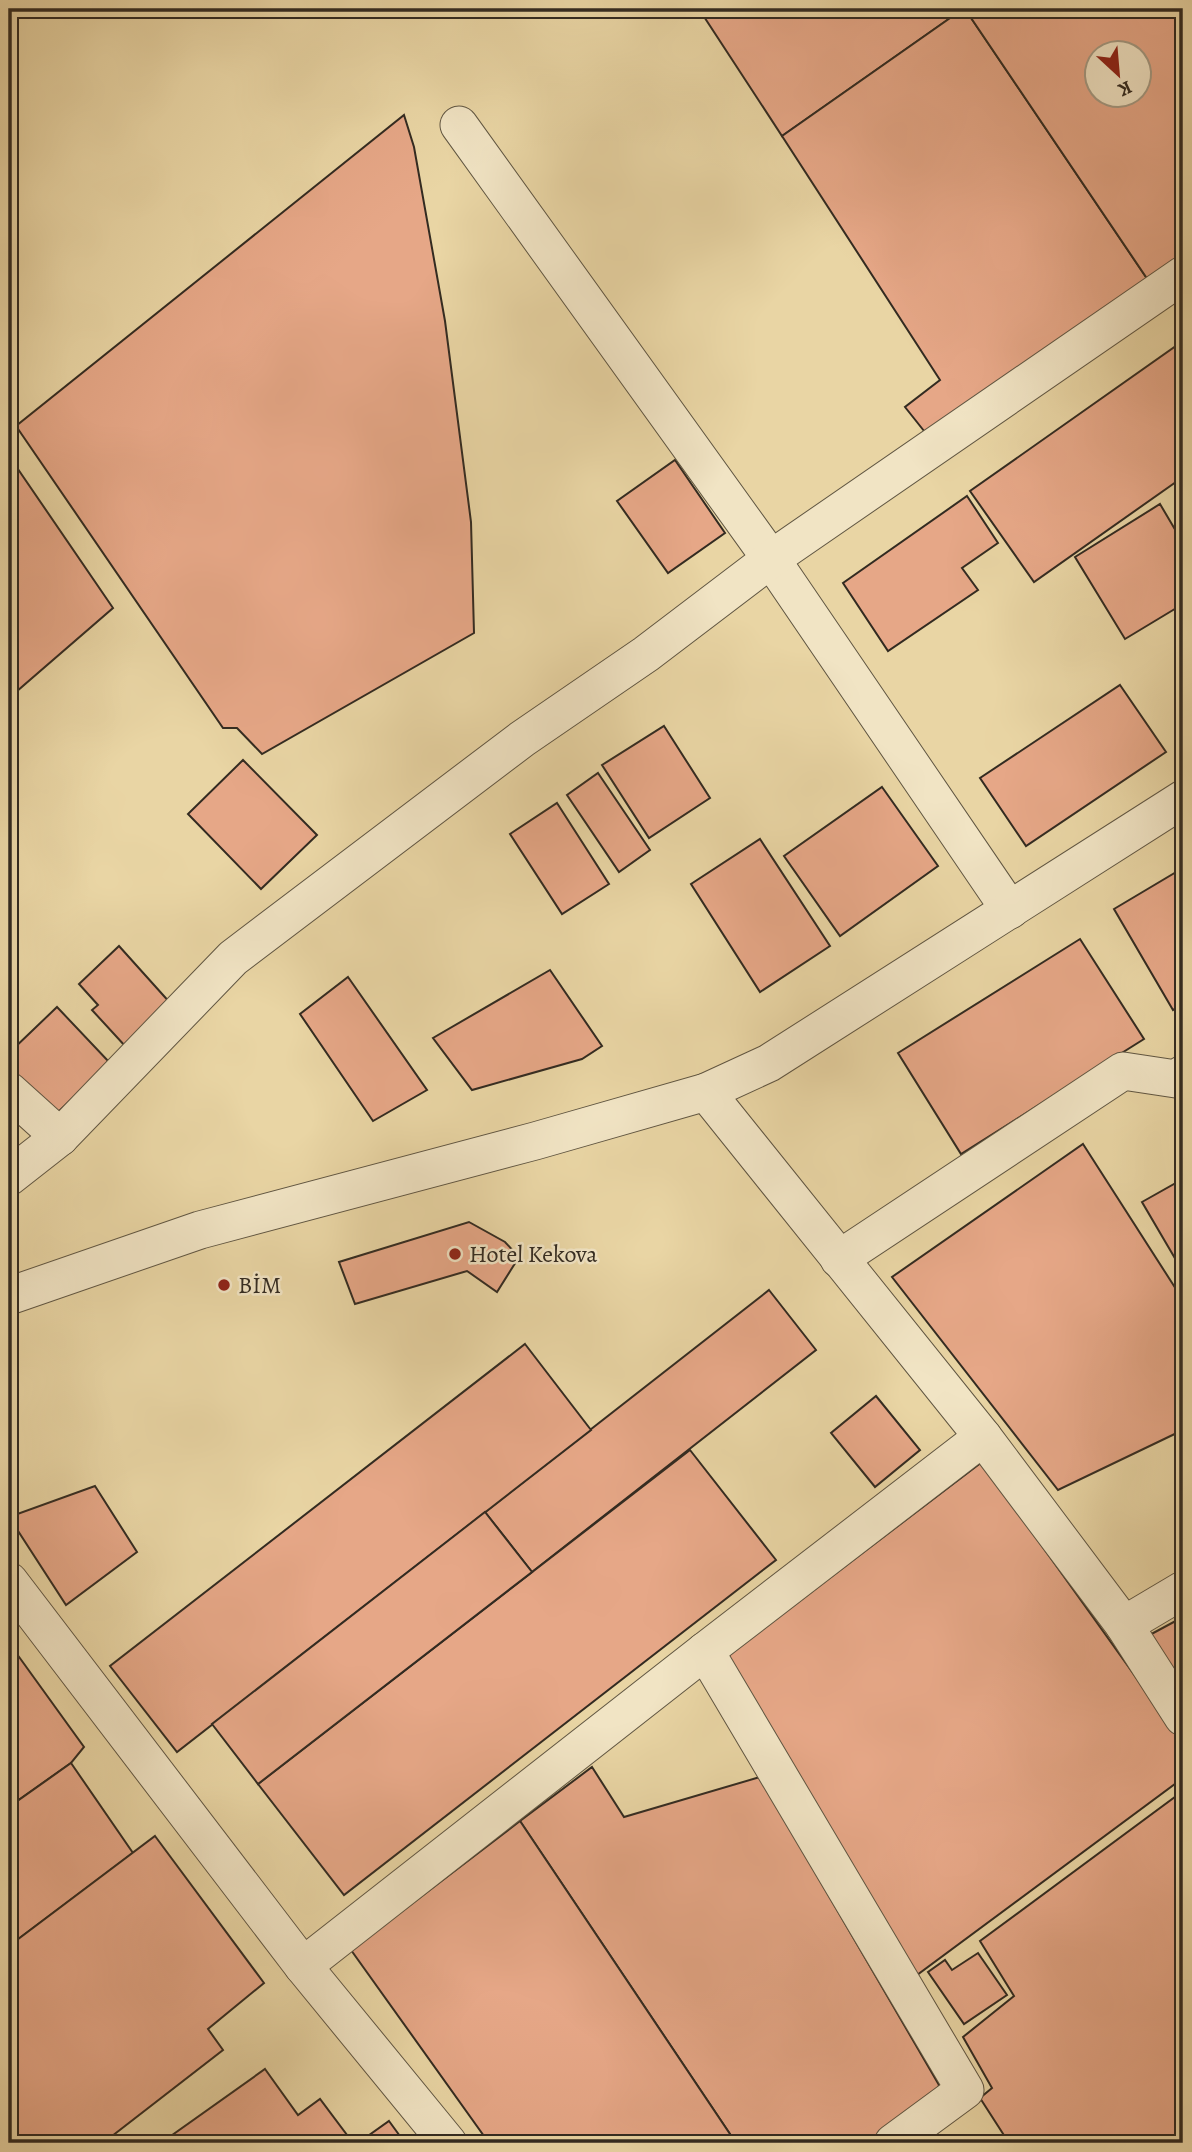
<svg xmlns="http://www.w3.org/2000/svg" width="1192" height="2152" font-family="Alegreya,serif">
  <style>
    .building { fill: #e6a787; stroke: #332b21; stroke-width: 2; fill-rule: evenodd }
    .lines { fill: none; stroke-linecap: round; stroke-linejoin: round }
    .minor-casing { stroke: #605642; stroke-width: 39 }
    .minor { stroke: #f1e4c4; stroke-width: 37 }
    .poi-dot { fill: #8f2418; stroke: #f1e4c4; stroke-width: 2.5 }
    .labels { text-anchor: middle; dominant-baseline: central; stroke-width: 5; stroke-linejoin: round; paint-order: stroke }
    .poi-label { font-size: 24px; fill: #332b21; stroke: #f1e4c4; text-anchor: start }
  </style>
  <rect width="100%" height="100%" fill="#e9d5a4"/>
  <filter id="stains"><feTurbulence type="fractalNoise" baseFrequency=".00286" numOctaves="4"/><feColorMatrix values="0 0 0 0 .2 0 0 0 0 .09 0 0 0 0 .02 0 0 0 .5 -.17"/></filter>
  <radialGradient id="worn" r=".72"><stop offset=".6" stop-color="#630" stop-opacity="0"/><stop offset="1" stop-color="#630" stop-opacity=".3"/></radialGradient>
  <g class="building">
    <polygon points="699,9 963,9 782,136"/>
    <polygon points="963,9 965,9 1150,283 932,441 905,407 940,380 782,136"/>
    <path d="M965,9h218v250l-33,24zM1098,52h42v42h-42z"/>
    <polygon points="404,115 414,147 445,321 471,522 474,633 262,754 237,728 223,728 16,426"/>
    <polygon points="1183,341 1183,477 1034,582 970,491"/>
    <polygon points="9,456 113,608 9,698"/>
    <polygon points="675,460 725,533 668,573 617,501"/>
    <polygon points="967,496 998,543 962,568 978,590 888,651 843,583"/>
    <polygon points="1160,504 1183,543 1183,604 1125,639 1075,557"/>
    <polygon points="1120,685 1166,752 1026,846 980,778"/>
    <polygon points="664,726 710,798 649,838 602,765"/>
    <polygon points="243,760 317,835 261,889 188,814"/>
    <polygon points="598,773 650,850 619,872 567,795"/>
    <polygon points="882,787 938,866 840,936 784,856"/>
    <polygon points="557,803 609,884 562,914 510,834"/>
    <polygon points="760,839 830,946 760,992 691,884"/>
    <polygon points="1183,868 1183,1003 1173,1010 1114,909"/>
    <polygon points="1080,939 1144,1039 961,1154 898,1053"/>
    <polygon points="119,946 172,1005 126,1047 92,1010 98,1005 79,984"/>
    <polygon points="550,970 602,1046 582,1059 472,1090 433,1038"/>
    <polygon points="348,977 427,1090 373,1121 300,1014"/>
    <polygon points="57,1007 110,1063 55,1115 9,1067 9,1053"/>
    <polygon points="1083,1144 1183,1300 1183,1430 1058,1490 892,1277"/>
    <polygon points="1183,1179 1183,1272 1142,1202"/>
    <polygon points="469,1222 505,1242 519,1257 497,1292 467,1271 355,1304 339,1262"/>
    <polygon points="769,1290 816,1350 532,1572 485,1512"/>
    <polygon points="525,1344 591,1430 177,1752 110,1666"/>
    <polygon points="876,1396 920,1450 875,1487 831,1433"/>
    <polygon points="690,1450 776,1560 344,1895 258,1784"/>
    <polygon points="982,1462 1183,1743 1183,1778 917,1975 723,1659"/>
    <polygon points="95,1486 137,1552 66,1605 9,1517"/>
    <polygon points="485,1512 532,1572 258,1784 212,1724"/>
    <polygon points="1183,1617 1183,1701 1144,1638"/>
    <polygon points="9,1643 84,1747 71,1763 10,1806"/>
    <polygon points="71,1763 133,1853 9,1946 9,1807"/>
    <polygon points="592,1767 624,1817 760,1777 939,2085 932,2103 879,2143 736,2143 520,1821"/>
    <polygon points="1183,1791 1183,2137 1175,2143 1009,2143 980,2098 992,2088 963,2037 1014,1996 980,1941"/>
    <polygon points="520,1821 736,2143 489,2143 351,1950"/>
    <polygon points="155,1836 264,1983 208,2029 223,2050 103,2143 9,2143 9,1946"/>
    <polygon points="978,1953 1007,1995 964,2024 928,1972 945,1960 952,1970"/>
    <polygon points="265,2069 298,2115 320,2099 353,2143 161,2143"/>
    <polygon points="389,2121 405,2143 358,2143"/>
  </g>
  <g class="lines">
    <defs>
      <g id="minor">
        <polyline points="459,125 771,559 1010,910"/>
        <polyline points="9,1091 60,1137"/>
        <polyline points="706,1092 983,1437 1124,1625 1183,1590"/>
        <polyline points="9,1177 60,1137 233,958 522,739 646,654 771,559 1183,275"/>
        <polyline points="839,1259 1123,1071 1176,1079 1183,1074"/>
        <polyline points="9,1296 200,1230 535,1141 706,1092 769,1063 1183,799"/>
        <polyline points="9,1581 303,1966 448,2143"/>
        <polyline points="1124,1625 1183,1717"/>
        <polyline points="705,1651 965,2090 893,2143"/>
        <polyline points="303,1966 705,1651 983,1437"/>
      </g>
    </defs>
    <use href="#minor" class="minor-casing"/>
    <use href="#minor" class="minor"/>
  </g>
  <g class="poi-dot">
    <circle cx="455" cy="1254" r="7"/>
    <circle cx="224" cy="1285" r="7"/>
  </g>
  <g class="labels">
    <g class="poi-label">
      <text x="469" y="1254">Hotel Kekova</text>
      <text x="238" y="1285">BİM</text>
    </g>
  </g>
  <rect width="1192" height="2152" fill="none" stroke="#e9d5a4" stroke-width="35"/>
  <rect x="10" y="10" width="1171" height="2131" fill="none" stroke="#332b21" stroke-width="3.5"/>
  <rect x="18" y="18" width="1157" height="2117" fill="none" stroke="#332b21" stroke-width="2"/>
  <g transform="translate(1118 74) rotate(154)"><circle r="33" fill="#f1e4c4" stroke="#a59a83" stroke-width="2"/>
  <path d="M0-5L12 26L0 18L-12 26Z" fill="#8f2418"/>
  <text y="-10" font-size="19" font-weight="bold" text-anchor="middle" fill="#332b21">K</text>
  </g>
  <rect width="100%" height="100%" filter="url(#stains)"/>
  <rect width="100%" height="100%" fill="url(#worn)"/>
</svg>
